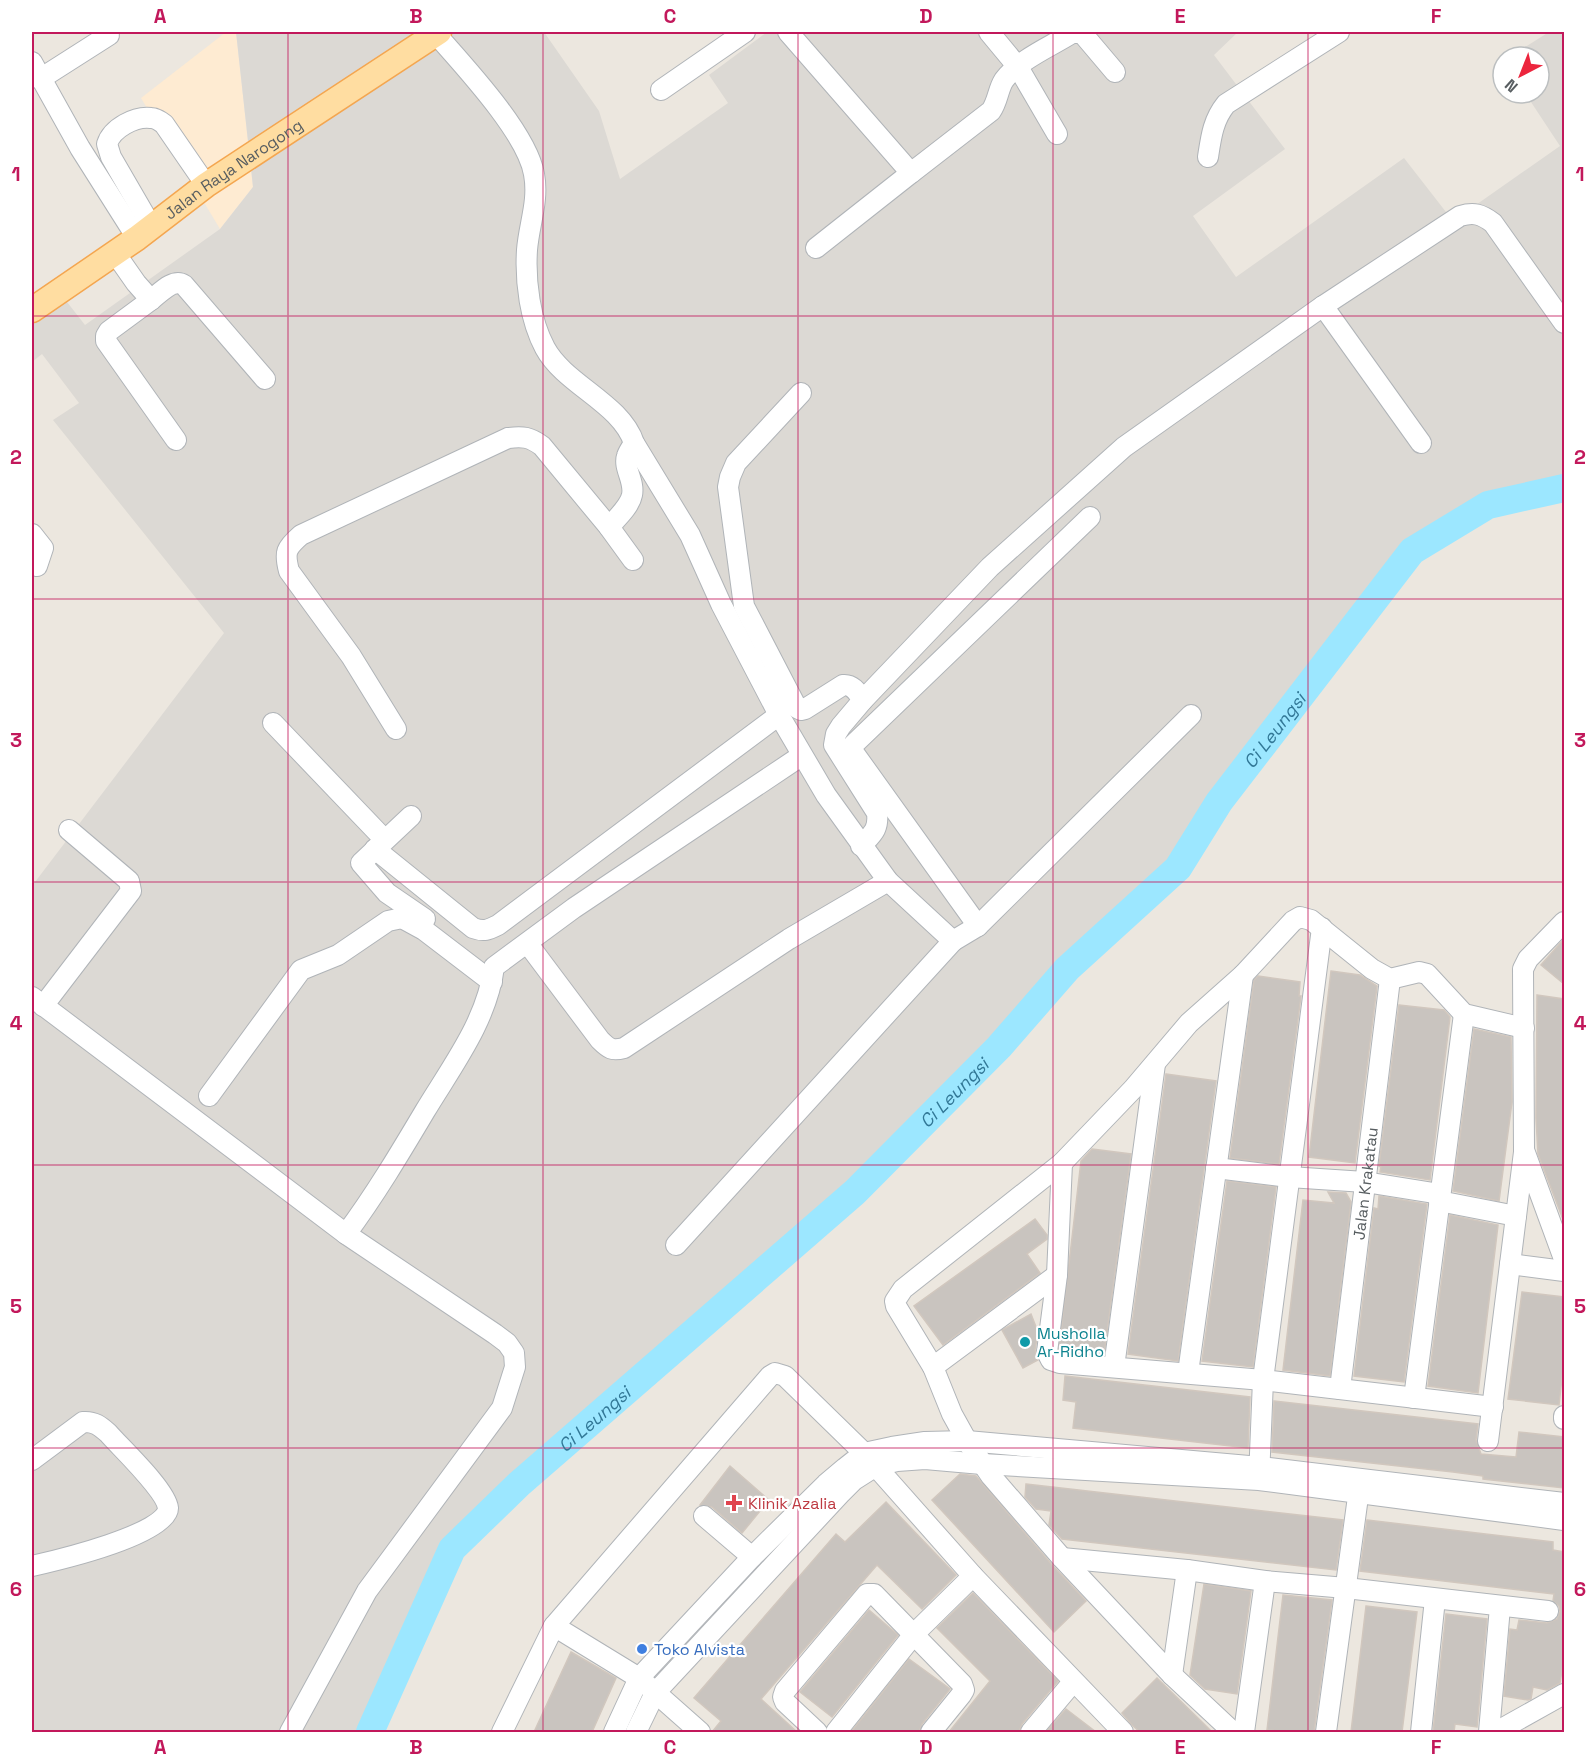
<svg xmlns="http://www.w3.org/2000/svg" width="1596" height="1764" font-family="'Space Grotesk',sans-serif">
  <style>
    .commercial { fill: #feebd2 }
    .industrial { fill: #dcd9d4 }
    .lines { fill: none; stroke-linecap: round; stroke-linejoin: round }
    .river { stroke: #9ce7ff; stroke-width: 28 }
    .building { fill: #c9c4bf; stroke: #d1c7be; stroke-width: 1.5 }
    .minor-casing { stroke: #b0b4b8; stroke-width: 22 }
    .major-casing { stroke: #f4a650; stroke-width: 27 }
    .minor { stroke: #fff; stroke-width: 20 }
    .major { stroke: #ffdda1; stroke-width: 24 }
    .grid { fill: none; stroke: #c2185b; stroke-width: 1.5; stroke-opacity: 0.55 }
    .culture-dot { fill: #0f9aa8; stroke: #fff; stroke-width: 2 }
    .health-dot { fill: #e0444e; stroke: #fff; stroke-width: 2 }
    .shop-dot { fill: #3f7fe0; stroke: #fff; stroke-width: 2 }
    .labels { text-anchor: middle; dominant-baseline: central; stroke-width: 4.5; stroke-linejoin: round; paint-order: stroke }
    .street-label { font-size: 16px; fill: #585e61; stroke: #fff }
    .culture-label { font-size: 16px; fill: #0d838f; stroke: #fff; text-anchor: start }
    .health-label { font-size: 16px; fill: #be3a42; stroke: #fff; text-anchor: start }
    .shop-label { font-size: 16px; fill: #366cbe; stroke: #fff; text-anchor: start }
    .water-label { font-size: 18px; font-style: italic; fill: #327897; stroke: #fff }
    .neatline { fill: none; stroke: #c2185b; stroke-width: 2 }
    .grid-label { font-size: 20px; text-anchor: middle; font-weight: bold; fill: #c2185b }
  </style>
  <rect width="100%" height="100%" fill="#ece7df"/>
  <polygon class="commercial" points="226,32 236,32 253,187 220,229 141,98"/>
  <polygon class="industrial" points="236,32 544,32 599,111 620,179 728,103 709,75 767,32 1238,32 1214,55 1285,149 1193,216 1236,277 1404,158 1453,221 1560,146 1525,93 1539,93 1539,57 1509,57 1549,32 1564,32 1564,488 1488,505 1412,551 1312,682 1178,868 1067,969 910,1137 739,1293 519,1484 452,1549 370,1732 32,1732 32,886 224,633 53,420 79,403 42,354 32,362 32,312 60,293 85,325 220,229 253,187"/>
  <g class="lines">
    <path class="river" id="s1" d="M370,1732l82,-183 67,-65 336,-292 144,-145 68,-78 111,-101 41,-66 193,-251 76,-46 76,-17"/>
  </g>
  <g class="building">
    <polygon points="1564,939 1564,984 1541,965"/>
    <polygon points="1331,971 1360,975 1377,986 1355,1163 1309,1157"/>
    <polygon points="1258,976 1300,982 1299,996 1301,996 1279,1164 1230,1158 1254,980"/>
    <polygon points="1537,995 1564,999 1564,1222 1538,1154 1536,1118"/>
    <polygon points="1399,1005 1444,1010 1450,1017 1430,1180 1380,1172 1381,1167 1379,1166"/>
    <polygon points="1474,1029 1511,1037 1512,1102 1499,1201 1453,1191"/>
    <polygon points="1166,1074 1216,1081 1178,1361 1128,1354"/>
    <polygon points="1092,1149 1131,1154 1104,1354 1068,1349 1068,1345 1059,1349 1081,1161"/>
    <polygon points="1227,1181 1276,1187 1253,1367 1202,1361"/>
    <polygon points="1328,1192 1346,1193 1351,1202 1330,1376 1283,1370 1303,1200 1334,1203"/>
    <polygon points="1379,1196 1427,1204 1404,1382 1354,1376 1374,1208 1378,1209"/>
    <polygon points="1450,1215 1498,1225 1478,1393 1428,1386"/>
    <polygon points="1035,1219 1047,1235 1047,1239 1027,1254 1040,1273 943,1345 914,1306"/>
    <polygon points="1522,1292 1564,1297 1564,1360 1559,1405 1508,1399"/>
    <polygon points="1031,1314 1038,1332 1035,1350 1038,1360 1023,1368 1002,1330"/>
    <polygon points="1065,1376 1250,1397 1248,1448 1073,1428 1076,1402 1063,1400"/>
    <polygon points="1274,1401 1478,1424 1476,1440 1481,1454 1516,1457 1519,1432 1564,1437 1564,1488 1483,1479 1483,1476 1453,1472 1272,1452"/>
    <polygon points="730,1466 769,1500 742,1533 712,1507 700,1505"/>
    <polygon points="960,1474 976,1476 1053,1566 1086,1601 1054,1632 932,1500"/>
    <polygon points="1026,1484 1343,1520 1336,1570 1062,1539 1049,1525 1051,1511 1036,1509 1025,1497"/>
    <polygon points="886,1502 956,1575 922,1609 877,1565 761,1699 797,1732 712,1732 721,1721 694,1698 836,1534 845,1542"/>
    <polygon points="1367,1520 1553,1542 1553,1550 1564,1552 1564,1658 1560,1683 1547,1690 1533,1687 1531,1699 1528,1700 1504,1696 1510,1629 1517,1630 1519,1620 1547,1623 1557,1619 1560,1612 1559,1606 1553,1601 1554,1594 1360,1571"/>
    <polygon points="1204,1584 1251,1591 1237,1694 1205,1689 1190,1675"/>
    <polygon points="973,1593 1058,1681 1022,1724 1019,1732 949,1732 990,1681 937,1628"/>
    <polygon points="1283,1595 1332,1600 1314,1732 1288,1732 1267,1730"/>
    <polygon points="1366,1606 1417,1612 1402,1732 1351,1732"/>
    <polygon points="869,1610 898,1635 832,1717 800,1692"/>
    <polygon points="1446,1614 1487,1619 1477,1727 1455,1724 1454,1732 1433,1732"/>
    <polygon points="571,1652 616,1678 592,1732 534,1732"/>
    <polygon points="909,1659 950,1689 922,1724 919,1732 851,1732"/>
    <polygon points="1157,1678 1201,1721 1212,1732 1140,1732 1132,1725 1122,1713"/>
    <polygon points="1066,1709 1096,1732 1046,1732"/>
  </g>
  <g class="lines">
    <defs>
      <g id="minor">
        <path d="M788,32l123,141 80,-62c7,-10 7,-22 13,-31 16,-21 46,-33 68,-47h10l33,39"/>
        <polyline points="989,32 1018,67 1057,134"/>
        <path d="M436,34c28,32 91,99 98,140 5,27 -5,50 -7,76 -2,32 3,70 18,98 20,37 76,55 89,95l56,92 31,69 58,111 47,80 62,86 65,60 -277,304"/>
        <polyline points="32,62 80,148 137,238"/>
        <polyline points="40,79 109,35"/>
        <polyline points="661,90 745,32"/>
        <path d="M1208,157c3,-20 5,-37 18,-53l113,-72"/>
        <path d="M151,226l-40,-69 -4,-13c5,-16 28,-28 44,-26 5,0 9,3 13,6l42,61"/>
        <polyline points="816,248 911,173"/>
        <polyline points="115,253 136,283 151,300 109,331 106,336 106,341 176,440"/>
        <path d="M151,300c9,-7 22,-22 33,-15l81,94"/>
        <polyline points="1323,306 1421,443"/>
        <path d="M801,393l-65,70 -6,14 -2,10 16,119 53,102 4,2 4,-1 38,-24c10,-1 15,8 20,15"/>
        <polyline points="32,534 43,548 37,566"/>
        <path d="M633,560l-24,-33c8,-9 21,-21 23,-32 3,-14 -9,-27 -5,-39 1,-4 5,-9 7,-13"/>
        <polyline points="273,723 384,839"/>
        <path d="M396,729l-45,-73 -62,-85c-5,-19 -3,-23 12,-36l207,-97c15,-2 22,-1 34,8l67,81"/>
        <polyline points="411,816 361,863 387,893 425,919"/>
        <path d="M861,846c11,-12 18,-16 16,-33l-43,-68 2,-11 5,-8 22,-26 127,-133 134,-120 199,-141 137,-90c14,-4 21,-2 33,7l71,100"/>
        <path d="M375,849l98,79c11,4 15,2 25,-3l281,-210"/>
        <polyline points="1564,922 1528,959 1523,969 1524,1150 1564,1259"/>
        <polyline points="978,926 854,753 853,745 1090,517"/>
        <polyline points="953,941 978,926 1191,715"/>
        <path d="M528,944l72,96c9,9 12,11 24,8l165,-109 99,-58"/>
        <polyline points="32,997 346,1234"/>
        <polyline points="43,1006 131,891 129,881 69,830"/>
        <polyline points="209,1096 301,970 338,955 388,921 402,918 424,930 492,982"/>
        <polyline points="1062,1163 1057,1275 1047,1352 1051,1360 1060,1363 1263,1380 1493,1407"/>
        <polyline points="1216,1168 1289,1177 1365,1182 1440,1194"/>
        <polyline points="1439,1201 1516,1216"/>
        <polyline points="1510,1264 1564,1271"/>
        <polyline points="933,1367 1057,1275"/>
        <polyline points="1114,1367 1155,1064"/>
        <polyline points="1188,1373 1243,975"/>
        <path id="s2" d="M1340,1389l50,-410"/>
        <polyline points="1414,1398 1464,1014"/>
        <polyline points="1564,1416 1564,1419"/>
        <polyline points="1488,1441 1524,1152"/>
        <path d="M32,1460l51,-38c11,-1 17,4 25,11 13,15 58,57 60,75 1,26 -114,53 -136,58"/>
        <polyline points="1259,1478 1263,1380 1322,928"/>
        <polyline points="704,1516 752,1557"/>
        <polyline points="1062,1558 1187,1570 1265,1581 1346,1588 1548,1611"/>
        <polyline points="554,1626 770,1376 775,1373 785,1376 864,1453 973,1576 1123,1732"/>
        <polyline points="1172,1675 1187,1570"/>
        <path d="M290,1732l77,-141 135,-183 13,-41 -1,-14 -7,-10 -12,-9 -149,-100c29,-39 54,-81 79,-123 27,-45 62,-90 69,-144l80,-59 227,-152"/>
        <polyline points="502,1732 554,1626 639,1678 700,1732"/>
        <polyline points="614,1732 639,1678 752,1557 826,1484 845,1468 864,1453 892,1447 925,1442 967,1441 1260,1467 1564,1503"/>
        <polyline points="636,1732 655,1693 840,1494 854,1480 876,1466 897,1461 925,1459 982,1464 1259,1480 1564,1520"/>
        <polyline points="817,1732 785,1702 783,1697 785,1691 867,1594 874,1594 962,1684 964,1690 961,1695 931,1732"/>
        <polyline points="836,1732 915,1633 973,1576"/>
        <polyline points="1031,1732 1073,1682"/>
        <polyline points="1233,1732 1172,1675 1062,1558 991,1476 967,1441 952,1414 933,1367 896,1306 895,1301 903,1289 1062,1163 1133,1089 1189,1023 1243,975 1293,921 1300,917 1311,920 1372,969 1390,979 1419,972 1427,974 1464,1014 1524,1028"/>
        <polyline points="1244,1732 1265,1581"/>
        <polyline points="1326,1732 1360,1482"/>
        <polyline points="1421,1732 1435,1599"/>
        <polyline points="1489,1732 1500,1607"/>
        <polyline points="1496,1732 1564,1694"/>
      </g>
      <g id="major">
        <path id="s3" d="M32,310l105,-72 69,-53 233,-153"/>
      </g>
    </defs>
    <use href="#minor" class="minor-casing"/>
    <use href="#major" class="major-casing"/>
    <use href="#minor" class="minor"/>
    <use href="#major" class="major"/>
  </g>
  <path class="grid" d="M288,32v1700M543,32v1700M798,32v1700M1053,32v1700M1308,32v1700M32,316h1532M32,599h1532M32,882h1532M32,1165h1532M32,1448h1532"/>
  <circle class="culture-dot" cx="1025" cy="1342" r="6"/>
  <path class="health-dot" d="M731 1494h6v6h6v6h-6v6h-6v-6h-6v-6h6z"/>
  <circle class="shop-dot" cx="642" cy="1649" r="6"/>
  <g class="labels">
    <g class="street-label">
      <text stroke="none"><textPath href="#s3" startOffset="246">Jalan Raya Narogong</textPath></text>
      <text stroke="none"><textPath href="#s2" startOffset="207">Jalan Krakatau</textPath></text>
    </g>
    <g class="culture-label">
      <text x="1037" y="1333">Musholla<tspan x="1037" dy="18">Ar-Ridho</tspan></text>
    </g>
    <g class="health-label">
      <text x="748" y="1503">Klinik Azalia</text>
    </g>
    <g class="shop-label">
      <text x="654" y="1649">Toko Alvista</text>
    </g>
    <g class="water-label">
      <text stroke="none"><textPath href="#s1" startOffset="1365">Ci Leungsi</textPath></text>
      <text stroke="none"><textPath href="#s1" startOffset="879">Ci Leungsi</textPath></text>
      <text stroke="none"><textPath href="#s1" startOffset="393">Ci Leungsi</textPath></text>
    </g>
  </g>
  <rect width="1596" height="1764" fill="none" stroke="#ffffff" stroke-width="66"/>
  <g transform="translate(1521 75) rotate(222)"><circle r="28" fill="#ffffff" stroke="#bcbfc0" stroke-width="1.5"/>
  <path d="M0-4.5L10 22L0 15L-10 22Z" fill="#ec253d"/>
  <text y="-9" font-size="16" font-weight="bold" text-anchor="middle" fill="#585e61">N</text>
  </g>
  <rect x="33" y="33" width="1530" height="1698" class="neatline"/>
  <g class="grid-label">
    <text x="160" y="23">A</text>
    <text x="416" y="23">B</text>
    <text x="670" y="23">C</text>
    <text x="926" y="23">D</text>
    <text x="1180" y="23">E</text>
    <text x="1436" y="23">F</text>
    <text x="16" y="181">1</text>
    <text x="1580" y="181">1</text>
    <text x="16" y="464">2</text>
    <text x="1580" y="464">2</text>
    <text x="16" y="747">3</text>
    <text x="1580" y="747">3</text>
    <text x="16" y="1030">4</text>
    <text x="1580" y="1030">4</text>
    <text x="16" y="1313">5</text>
    <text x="1580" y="1313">5</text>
    <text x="16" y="1596">6</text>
    <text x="1580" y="1596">6</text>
    <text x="160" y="1754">A</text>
    <text x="416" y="1754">B</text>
    <text x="670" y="1754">C</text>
    <text x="926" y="1754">D</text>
    <text x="1180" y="1754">E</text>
    <text x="1436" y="1754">F</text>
  </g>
</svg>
